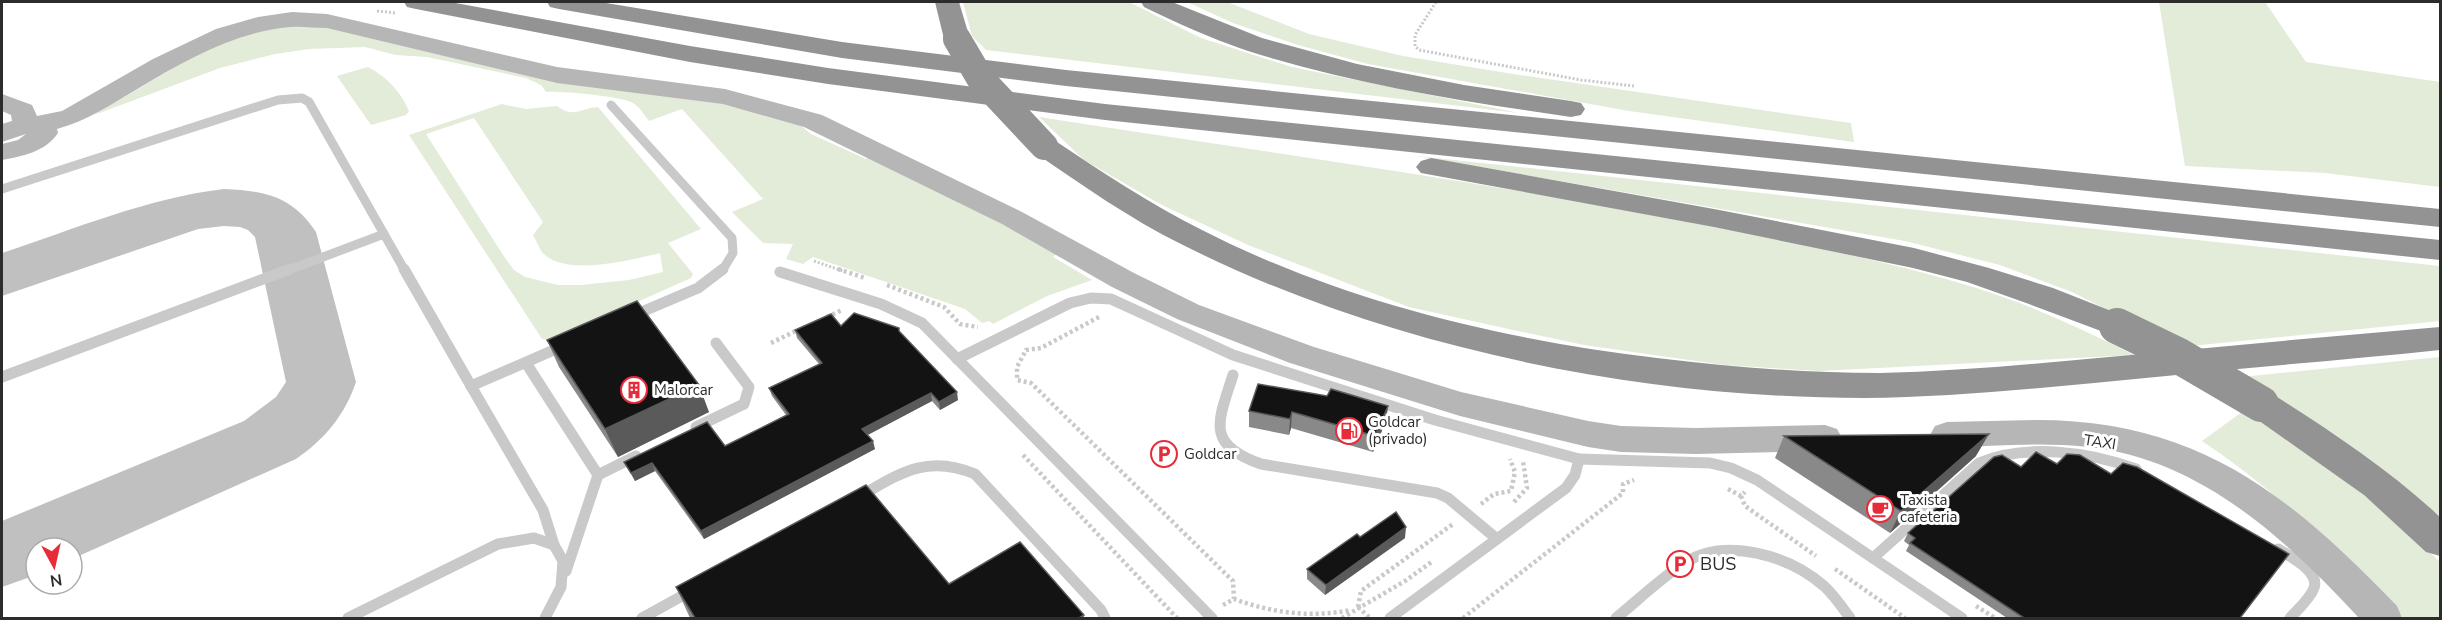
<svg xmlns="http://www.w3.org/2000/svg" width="2442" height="620" font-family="'Nunito Sans',sans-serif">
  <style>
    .green { fill: #e3ebd9; fill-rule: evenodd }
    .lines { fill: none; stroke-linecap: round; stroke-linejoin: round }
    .taxiway { fill: #c0c0c0; fill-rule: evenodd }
    .path-far1 { stroke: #c9c9c9; stroke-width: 3; stroke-dasharray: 2 2; stroke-linecap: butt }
    .path { stroke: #c9c9c9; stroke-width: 4.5; stroke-dasharray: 3 3; stroke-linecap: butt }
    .lane-far1 { stroke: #c9c9c9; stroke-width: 9 }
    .lane { stroke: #c9c9c9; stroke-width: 11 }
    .secondary { fill: #b6b6b6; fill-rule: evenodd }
    .highway { fill: #939393; fill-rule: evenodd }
    .highway-bridge-far1 { stroke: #939393; stroke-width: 28 }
    .highway-bridge { stroke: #939393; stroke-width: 36 }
    .wall { fill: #898989 }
    .shaded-wall { fill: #5a5a5a }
    .building { fill: #131313; stroke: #5a5a5a; stroke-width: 1.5 }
    .labels { text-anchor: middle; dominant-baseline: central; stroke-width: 6; stroke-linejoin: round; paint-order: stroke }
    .poi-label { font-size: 15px; fill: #2c2c2c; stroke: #fff; text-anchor: start }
    .street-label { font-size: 15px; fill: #2c2c2c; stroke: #fff }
    .near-poi-label { font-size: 18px; fill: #2c2c2c; stroke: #fff; text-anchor: start }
  </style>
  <rect width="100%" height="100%" fill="#fff"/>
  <g class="green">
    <polygon points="963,2 1129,2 1201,38 1292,67 1519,113 986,50 972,36"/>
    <polygon points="1187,2 1227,2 1309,34 1403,56 1513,74 1851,123 1854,142 1629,111 1368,64 1298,45 1233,23"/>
    <polygon points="2159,2 2265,2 2306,62 2440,82 2440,187 2325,173 2185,166"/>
    <path d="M302,25l27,3 393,75 78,22 11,9 55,25 5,-3 187,97 -5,4 39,23 -45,16 -54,28 -4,-3 -7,2 -17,-14 -152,-52 -10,7 -17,-5 7,-15 -30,-1 -31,-31 31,-13 -81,-90 -33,12c-5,-6 -9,-14 -16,-18 -13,-7 -72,-12 -87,-11l-5,-7 -15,-7 -99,-21 -31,-2 -31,-8 -56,2 -34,5 -55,14 -126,47 100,-59 54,-24z"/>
    <path d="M368,67c19,10 32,24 41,44l-3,4 -35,10 -34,-49z"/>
    <path d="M502,104l24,5 31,-3c17,13 23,2 41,1l103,122 -33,14 25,31 -2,4 -139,62 -10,-1 -133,-204zM474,118l69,104 -10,13c4,6 6,15 12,20 24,21 86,5 115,-2l3,19 -34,8 -48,5h-23l-33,-8 -11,-7 -9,-12 -79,-124z"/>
    <path d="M1039,117c211,33 422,61 631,101 101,20 204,39 303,69 56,17 109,42 161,68l-315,16 -95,-6 -140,-20 -80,-17 -95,-21 -161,-62 -86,-40 -78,-45z"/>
    <polygon points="1416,156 2440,266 2440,321 2181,347 2072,292 2000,265 1905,241"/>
    <polygon points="2440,357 2440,516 2364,458 2241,377"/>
    <path d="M2246,409c68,48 135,95 194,153v56h-37c-62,-65 -126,-127 -201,-177z"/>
  </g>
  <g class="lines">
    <path class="taxiway" d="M224,189c42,2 68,7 92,43l40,150c-11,33 -32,58 -60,77l-224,100v-11h-36v27l-34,12v-66l242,-100 32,-24 10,-15 -31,-145 -7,-7 -8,-3 -16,-1 -26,3 -196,67v-43c73,-24 145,-55 222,-64z"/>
    <g class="path-far1">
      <polyline points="1436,2 1415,35 1415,46 1419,50 1581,80 1634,86"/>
      <polyline points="377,11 396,13"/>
      <polyline points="814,261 843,271"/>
    </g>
    <g class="path">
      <polyline points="838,269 865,278"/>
      <polyline points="887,285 944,307 960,324 978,327"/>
      <polyline points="827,317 842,310"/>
      <polyline points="1099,317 1041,348 1026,350 1017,367 1017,380 1031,383 1233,581 1234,599"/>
      <polyline points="771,343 798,330"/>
      <polyline points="1023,455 1177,618"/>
      <polyline points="1728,489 1741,496 1745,492"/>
      <polyline points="1741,496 1745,506 1816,556"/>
      <polyline points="1514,502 1527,488 1523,461"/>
      <polyline points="1481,504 1494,494 1511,491 1515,472 1510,459"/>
      <polyline points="1835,569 1905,618"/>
      <path d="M1223,605l11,-6c39,14 76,19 117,11"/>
      <polyline points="1976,606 1995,618"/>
      <polyline points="1358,607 1361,591 1453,524"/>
      <polyline points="1358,607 1370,618"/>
      <polyline points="1342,618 1405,581 1433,561"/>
      <polyline points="1463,618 1623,493 1623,484 1634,480"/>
    </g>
    <g class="lane-far1">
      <polyline points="611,105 732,238 733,253 722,271"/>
      <polyline points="2,189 278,100 302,98 309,102 405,271"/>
      <polyline points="286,271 384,234"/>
    </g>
    <g class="lane">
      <polyline points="404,269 471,386"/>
      <polyline points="780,272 881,304 922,323 1212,618"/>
      <polyline points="632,316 698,288 723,269"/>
      <polyline points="957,359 1070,303 1091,298 1111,299 1233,355 1435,420 1579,459"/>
      <polyline points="526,363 598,475"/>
      <path d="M1233,375c-15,47 -28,69 28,89l176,29 11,5 49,41"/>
      <polyline points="2,377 290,269"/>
      <polyline points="696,427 744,404 749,387 716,343"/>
      <path d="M859,497c41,-24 68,-43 116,-23l126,136 4,8"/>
      <path d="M2278,549c11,7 42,22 36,39 -4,11 -17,22 -24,30"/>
      <path d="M1873,558l106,-95c47,-20 111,-11 157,6"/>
      <polyline points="566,571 598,475 636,456"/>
      <polyline points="348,618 498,544 534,538 554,545"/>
      <polyline points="545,618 561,587 563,561 554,545 543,510 471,386 563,346"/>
      <polyline points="642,618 691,591"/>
      <polyline points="1390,618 1566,488 1575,475 1579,459 1710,463 1731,468 1757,480 1962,618"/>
      <path d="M1616,618c22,-18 44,-39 68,-55 42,-27 105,-7 140,23 10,9 18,21 26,32"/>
    </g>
    <g class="secondary">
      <path d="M292,12l35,2 230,53 168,22 97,26 200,97 112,61 65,32 115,42 147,45 127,29 33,5 75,2 129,-3 12,4 5,9 -5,9 -12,4 -129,3 -75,-2 -33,-5 -128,-31 -170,-53 -113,-44 -65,-32 -110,-63 -198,-97 -81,-23 -166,-21 -230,-55c-12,0 -25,-2 -37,-1 -55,5 -104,33 -151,61 -27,16 -52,33 -82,41l1,4c-13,19 -35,23 -56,27v-16l16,-4 8,-6 -24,8v-18l10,-3 -1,-6 -9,-4v-17l30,11 5,11 25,-5 91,-52 63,-30 42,-12z"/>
      <path d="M2036,420c162,0 254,75 361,186l5,12h-43c-73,-79 -159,-159 -271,-171 -46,-5 -94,-1 -141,1l-12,-4 -5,-9 5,-9 12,-4z"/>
    </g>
    <g class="highway">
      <polygon points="404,2 450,2 690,46 828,68 1105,104 2440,240 2440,260 1105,120 828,84 690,62 416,9 407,7"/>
      <polygon points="547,2 600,2 842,42 1066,70 2440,209 2440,227 1066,86 842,58 559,9 550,7"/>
      <polygon points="935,2 959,2 970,39 966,44 957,47 948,44 944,39"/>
      <path d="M1141,2h31l90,36 95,26 107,21 107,16 10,2 4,6 -4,6 -10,2c-110,-16 -220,-33 -326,-67 -35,-12 -68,-27 -101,-43z"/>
      <path d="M1044,137l10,3c48,32 96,64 148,90 141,72 298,109 455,128 74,9 148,15 223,15 91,-2 182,-12 273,-20 96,-9 191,-18 287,-26v23c-94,10 -189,17 -284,27 -97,9 -195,20 -292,21 -227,0 -479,-51 -681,-153 -53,-26 -101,-60 -149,-93l-4,-6 4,-6z"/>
      <polygon points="1431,158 1714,209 1914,248 1989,268 2053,288 2129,318 2134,326 2129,334 2117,337 2029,304 1967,282 1913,268 1714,227 1421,173 1416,167 1421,161"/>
      <path d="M2261,391l13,4c58,37 116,75 166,122v39l-14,-4 -62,-57 -116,-82 -5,-9 5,-9z"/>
    </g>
    <polyline class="highway-bridge-far1" points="957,39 980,78 1044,146"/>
    <polyline class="highway-bridge" points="2117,326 2179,356 2261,404"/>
  </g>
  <g class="wall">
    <polygon points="841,326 900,332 958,400 940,410 932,401 867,435 875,449 704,539 655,471 635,481 624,462 725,446 786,415 772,396 769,388 819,364 797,338 795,330"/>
    <polygon points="547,340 709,412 618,457 559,367"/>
    <polygon points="1327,396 1388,406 1386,421 1373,452 1291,428 1289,435 1249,427 1249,411"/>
    <polygon points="1784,436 1976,456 1890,533 1775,458"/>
    <polygon points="2057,464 2111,474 2240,618 2007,618 1906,551 1909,545 1904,541 1908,533 2021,467"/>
    <polygon points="1360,537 1405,538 1325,595 1307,579 1307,569"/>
    <polygon points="949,584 1084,615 1084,618 690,618 676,587"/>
  </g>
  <g class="shaded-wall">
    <polygon points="699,385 709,412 618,457 605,429"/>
    <polygon points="957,392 958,400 940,410 939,402"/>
    <polygon points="931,393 932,401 864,437 862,429"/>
    <polygon points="1388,406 1386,421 1373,452 1375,436"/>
    <polygon points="1292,412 1291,428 1289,435 1290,419"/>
    <polygon points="1989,434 1976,456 1890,533 1901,511"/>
    <polygon points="873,441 875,449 704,539 701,531"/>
    <polygon points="652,463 655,471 635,481 631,473"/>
    <polygon points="1406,527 1405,538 1325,595 1326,585"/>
  </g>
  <g class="building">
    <polygon points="637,301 699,385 605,429 547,340"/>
    <polygon points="854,313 899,328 899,331 957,392 939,402 931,393 862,429 873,441 701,531 652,463 631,473 624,462 707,422 725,446 789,414 769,388 822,363 795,330 831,314 841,326"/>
    <polygon points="1258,384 1327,396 1331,389 1388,406 1375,436 1292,412 1290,419 1249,411"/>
    <polygon points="1989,434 1901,511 1784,436"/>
    <polygon points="2036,452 2057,464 2067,454 2080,455 2111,474 2123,463 2137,467 2289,554 2240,618 2024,618 1910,543 1915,538 1908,533 1994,457 2002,455 2021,467"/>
    <polygon points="866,485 949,584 1020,542 1084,615 1079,618 695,618 676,587"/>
    <polygon points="1396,512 1406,527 1326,585 1307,569 1357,534 1360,537"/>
  </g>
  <defs>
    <symbol id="building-ring" viewBox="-11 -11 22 22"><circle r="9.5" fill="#fff" stroke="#e72b39" stroke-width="1.5"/><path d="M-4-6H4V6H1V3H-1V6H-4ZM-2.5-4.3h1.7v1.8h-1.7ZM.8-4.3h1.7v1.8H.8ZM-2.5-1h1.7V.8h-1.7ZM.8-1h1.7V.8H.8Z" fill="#e72b39"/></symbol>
    <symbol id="fuel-ring" viewBox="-11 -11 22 22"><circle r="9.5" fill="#fff" stroke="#e72b39" stroke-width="1.5"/><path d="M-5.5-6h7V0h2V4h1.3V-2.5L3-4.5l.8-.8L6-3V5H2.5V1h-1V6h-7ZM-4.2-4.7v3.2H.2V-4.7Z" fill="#e72b39"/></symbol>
    <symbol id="parking-ring" viewBox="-11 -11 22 22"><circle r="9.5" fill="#fff" stroke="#e72b39" stroke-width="1.5"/><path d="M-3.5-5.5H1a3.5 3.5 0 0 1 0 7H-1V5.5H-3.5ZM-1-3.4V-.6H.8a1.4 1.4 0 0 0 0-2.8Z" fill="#e72b39"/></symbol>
    <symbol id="cafe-ring" viewBox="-11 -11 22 22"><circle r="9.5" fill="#fff" stroke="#e72b39" stroke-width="1.5"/><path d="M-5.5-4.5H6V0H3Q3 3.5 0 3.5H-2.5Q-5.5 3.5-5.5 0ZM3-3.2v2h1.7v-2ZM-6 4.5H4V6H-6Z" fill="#e72b39"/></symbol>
  </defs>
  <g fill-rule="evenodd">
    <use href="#building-ring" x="619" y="375" width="30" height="30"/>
    <use href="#fuel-ring" x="1334" y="416" width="30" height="30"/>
    <use href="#parking-ring" x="1149" y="439" width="30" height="30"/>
    <use href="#cafe-ring" x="1865" y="494" width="30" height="30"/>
    <use href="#parking-ring" x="1665" y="549" width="30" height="30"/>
  </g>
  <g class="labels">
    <g class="poi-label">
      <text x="654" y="390">Malorcar</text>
      <text x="1368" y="422">Goldcar<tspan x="1368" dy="17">(privado)</tspan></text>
      <text x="1184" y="454">Goldcar</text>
      <text x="1900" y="500">Taxista<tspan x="1900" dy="17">cafeteria</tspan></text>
    </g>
    <g class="street-label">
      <text transform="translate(2100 442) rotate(9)">TAXI</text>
    </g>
    <g class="near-poi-label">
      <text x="1700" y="564">BUS</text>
    </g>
  </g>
  <rect width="2442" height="620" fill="none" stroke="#2c2c2c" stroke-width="6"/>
  <g transform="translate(54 566) rotate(172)"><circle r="28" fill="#ffffff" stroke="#ababab" stroke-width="1.5"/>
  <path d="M0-4.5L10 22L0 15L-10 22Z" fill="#e72b39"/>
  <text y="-9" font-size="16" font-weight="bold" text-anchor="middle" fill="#2c2c2c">N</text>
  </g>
</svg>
